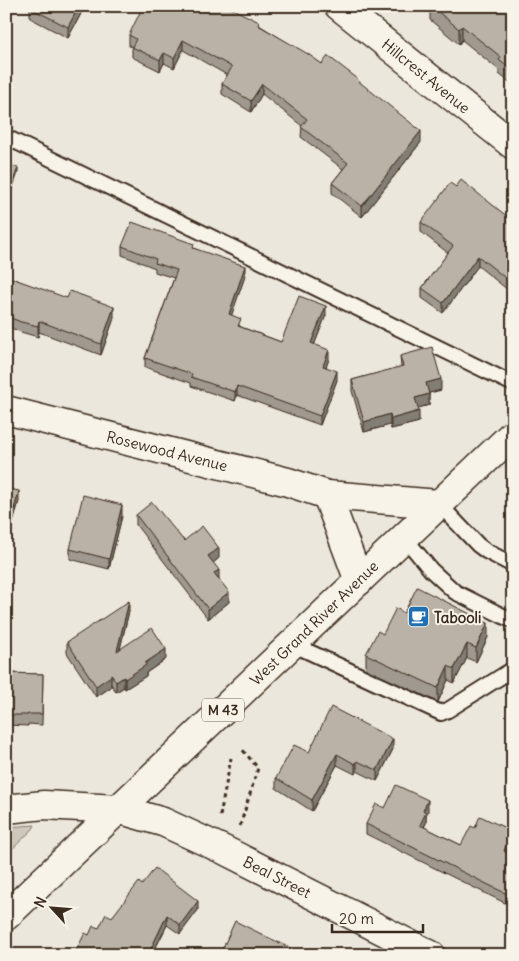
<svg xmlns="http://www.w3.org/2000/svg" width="519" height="961" font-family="Delius,sans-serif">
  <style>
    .green { fill: #cec8bc; stroke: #84796d }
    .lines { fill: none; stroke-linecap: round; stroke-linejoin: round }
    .lane-casing { stroke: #3b2a1e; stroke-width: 18 }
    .street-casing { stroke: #3b2a1e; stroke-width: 31 }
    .primary-casing { stroke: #3b2a1e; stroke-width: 31 }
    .path { stroke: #3b2a1e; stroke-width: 3; stroke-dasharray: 4 4; stroke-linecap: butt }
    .lane { stroke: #f7f3e8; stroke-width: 14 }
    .street { stroke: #f7f3e8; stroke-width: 28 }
    .primary { stroke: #f7f3e8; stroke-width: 28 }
    .wall { fill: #a09990; stroke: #3b2a1e }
    .shaded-wall { fill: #827d75; stroke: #3b2a1e }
    .building { fill: #bab2a7; stroke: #3b2a1e }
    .labels { text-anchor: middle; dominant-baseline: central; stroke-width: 4; stroke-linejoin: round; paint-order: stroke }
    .shield { fill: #f7f3e8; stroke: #73665b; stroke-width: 1 }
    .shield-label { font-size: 14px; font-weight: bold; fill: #3b2a1e }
    .street-label { font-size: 15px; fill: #3b2a1e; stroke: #f7f3e8 }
    .poi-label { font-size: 15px; font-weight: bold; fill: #3b2a1e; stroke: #f7f3e8; text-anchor: start }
  </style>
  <rect width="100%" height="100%" fill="#ece7dc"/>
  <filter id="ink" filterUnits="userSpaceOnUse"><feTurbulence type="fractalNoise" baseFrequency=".02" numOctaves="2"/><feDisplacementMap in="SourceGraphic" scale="10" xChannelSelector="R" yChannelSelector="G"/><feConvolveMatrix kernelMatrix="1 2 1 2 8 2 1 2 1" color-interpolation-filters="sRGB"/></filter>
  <g filter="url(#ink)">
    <polygon class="green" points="35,825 33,829 6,855 6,827"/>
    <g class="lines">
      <defs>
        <g id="lane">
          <polyline points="6,137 513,384"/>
          <polyline points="439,504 478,545 486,551 513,565"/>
          <polyline points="404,537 431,570 455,592 513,621"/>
          <polyline points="292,644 441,713 448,710 513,669"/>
        </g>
        <g id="street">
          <polyline points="339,6 513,145"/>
          <polyline points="6,410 288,482 327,495 439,504"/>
          <polyline points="327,495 359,581"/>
          <polyline points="6,809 44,805 118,809 163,822 224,850 431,955"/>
        </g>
        <polyline id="primary" points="6,916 513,434"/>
      </defs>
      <use href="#lane" class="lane-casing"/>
      <use href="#street" class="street-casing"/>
      <use href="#primary" class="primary-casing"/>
      <g class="path">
        <polyline points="220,816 231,758"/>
        <polyline points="240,826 258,768 241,748"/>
      </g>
      <use href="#lane" class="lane"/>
      <use href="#street" class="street"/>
      <use href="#primary" class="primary"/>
    </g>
    <g class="wall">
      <polygon points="31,6 85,6 68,38 30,18 30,8"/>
      <polygon points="422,6 513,6 513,85 499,74 499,70 462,40 459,44 430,20 430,13"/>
      <polygon points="259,25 322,64 358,81 421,142 362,217 332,193 332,183 343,169 301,137 302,126 262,94 251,112 222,94 222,84 227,75 183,50 174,68 164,63 160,71 132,57 132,47 129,46 129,35"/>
      <polygon points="456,187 513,221 513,294 478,266 443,313 422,298 422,288 448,253 421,232 421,222"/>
      <polygon points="122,246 194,248 245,276 231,315 241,327 281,342 326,315 314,345 329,359 326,367 337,380 320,425 237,395 235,401 191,386 191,383 145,367 145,358 174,278 155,272 155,268 122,255"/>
      <polygon points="6,276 114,318 101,355 39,332 38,337 21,332 6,326"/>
      <polygon points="400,356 441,390 429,393 429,405 418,408 419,422 391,429 390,425 364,432 352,391 352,380 401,367"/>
      <polygon points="6,488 19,501 8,541 6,540"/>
      <polygon points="136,515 219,558 213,563 219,579 229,602 208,619 136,525"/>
      <polygon points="122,516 109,569 70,559 70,549"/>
      <polygon points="129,611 120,649 166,659 146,673 146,676 125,689 124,687 116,692 111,684 111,687 96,697 67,653 67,642"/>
      <polygon points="404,613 488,637 476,662 467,658 454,683 448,680 438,702 366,669 366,654 383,634"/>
      <polygon points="6,673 43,674 42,725 28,724 28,726 6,725"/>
      <polygon points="393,749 377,781 357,771 355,774 337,765 312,811 276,788 276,778 309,752"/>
      <polygon points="385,808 428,811 426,815 426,823 424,827 461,845 512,842 508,852 513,855 513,907 366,834 366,824"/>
      <polygon points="142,885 198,910 180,934 167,925 152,955 74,955 89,935 99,928 112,917"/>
      <polygon points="222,950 304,955 222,955"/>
    </g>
    <g class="shaded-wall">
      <polygon points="79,6 85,6 68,38 68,27"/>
      <polygon points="462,26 462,40 459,44 459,29"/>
      <polygon points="183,40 183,50 174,68 174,58"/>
      <polygon points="164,53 164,63 160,71 160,60"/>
      <polygon points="262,84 262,94 251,112 251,101"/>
      <polygon points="421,131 421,142 362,217 362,206"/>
      <polygon points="18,168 18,173 7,203 7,197"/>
      <polygon points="478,256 478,266 443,313 443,303"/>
      <polygon points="245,266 245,276 229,323 229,314"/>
      <polygon points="326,306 326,315 311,353 311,343"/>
      <polygon points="114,307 114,318 101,355 101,344"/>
      <polygon points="39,321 39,332 38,337 38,326"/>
      <polygon points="329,350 329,359 323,375 323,366"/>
      <polygon points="337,371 337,380 320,425 320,416"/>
      <polygon points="441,379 441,390 426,394 426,383"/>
      <polygon points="237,386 237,395 235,401 235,392"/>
      <polygon points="429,394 429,405 415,409 415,398"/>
      <polygon points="419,411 419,422 391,429 391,419"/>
      <polygon points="390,414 390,425 364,432 364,422"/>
      <polygon points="19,491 19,501 8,541 8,531"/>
      <polygon points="122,505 122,516 109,569 109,559"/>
      <polygon points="219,548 219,558 208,567 208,556"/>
      <polygon points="219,570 219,580 214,573"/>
      <polygon points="229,592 229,602 208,619 208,609"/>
      <polygon points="129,601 129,611 117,661 117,651"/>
      <polygon points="488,623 488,637 476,662 476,648"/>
      <polygon points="467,644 467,658 454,683 454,669"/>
      <polygon points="166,649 166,659 146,673 146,676 125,689 125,679 145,663"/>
      <polygon points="448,666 448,680 438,702 438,688"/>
      <polygon points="111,674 111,687 96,697 96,686"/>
      <polygon points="124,677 124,687 116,692 116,682"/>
      <polygon points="393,739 393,749 377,781 377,770"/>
      <polygon points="337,754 337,765 312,811 312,800"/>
      <polygon points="357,761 357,771 355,774 355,764"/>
      <polygon points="428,800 428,811 426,815 426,823 420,836 420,825 423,811"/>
      <polygon points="512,831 512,842 504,861 504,851"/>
      <polygon points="198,901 198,910 180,934 180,925"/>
      <polygon points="167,915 167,925 152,955 148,955"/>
    </g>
    <g class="building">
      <polygon points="31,6 79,6 68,27 30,8"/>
      <polygon points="143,6 227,6 259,22 258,25 308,54 322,64 328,56 358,79 357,80 421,131 362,206 332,183 348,163 301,127 307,119 262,84 251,101 222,84 232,67 183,40 174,58 164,53 160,60 132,47 136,39 129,35"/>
      <polygon points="431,6 513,6 513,71 499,60 501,57 462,26 459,29"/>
      <polygon points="6,163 18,168 7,197 6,197"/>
      <polygon points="461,180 513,221 513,284 478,256 443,303 422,288 453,246 421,222 450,183 456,187"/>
      <polygon points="132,222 194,244 193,248 245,266 229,314 241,319 238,326 281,342 299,296 326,306 311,343 329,350 323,366 337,371 320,416 237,386 235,392 191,377 192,374 145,358 177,270 155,263 156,259 122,246"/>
      <polygon points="6,276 67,298 70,291 114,307 101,344 39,321 38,326 21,322 6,316"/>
      <polygon points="432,347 441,379 426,383 429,394 415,398 419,411 391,419 390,414 364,422 352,380 403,366 400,356"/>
      <polygon points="6,488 19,491 8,531 6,531"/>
      <polygon points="83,495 122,505 109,559 70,549"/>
      <polygon points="152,502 184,541 202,526 219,548 208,556 219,570 214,573 229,592 208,609 136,515"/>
      <polygon points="417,587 488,623 476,648 467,644 454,669 448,666 438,688 366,654 378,631 383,634 396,608 404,613"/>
      <polygon points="129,601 117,651 152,628 166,649 145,663 146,665 125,679 124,677 116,682 111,674 111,676 96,686 67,642"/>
      <polygon points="6,673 43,674 42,714 28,714 28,715 6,715"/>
      <polygon points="331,707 393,739 377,770 357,761 355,764 337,754 312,800 276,778 294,745 309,752"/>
      <polygon points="396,785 428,800 423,811 426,812 420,825 461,845 471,826 475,828 480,816 512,831 504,851 513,855 513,897 366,824 376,804 385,808"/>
      <polygon points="155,868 198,901 180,925 167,915 148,955 74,955 85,933 89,935 93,926 99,928 106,914 112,917 139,882 142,885"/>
      <polygon points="235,921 304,955 232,955 222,950"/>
    </g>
  </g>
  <defs>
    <symbol id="cafe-square" viewBox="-11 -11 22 22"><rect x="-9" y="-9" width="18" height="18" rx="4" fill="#1f6fb2" stroke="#f7f3e8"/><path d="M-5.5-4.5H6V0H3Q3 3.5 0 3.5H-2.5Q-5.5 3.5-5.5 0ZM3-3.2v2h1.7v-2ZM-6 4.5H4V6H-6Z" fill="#fff"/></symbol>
  </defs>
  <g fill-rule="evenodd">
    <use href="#cafe-square" x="406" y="604" width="25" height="25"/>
  </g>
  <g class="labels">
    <rect class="shield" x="202" y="698.5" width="42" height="23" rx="4"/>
    <g class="shield-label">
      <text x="223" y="710">M 43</text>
    </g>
    <g class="street-label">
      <text transform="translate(426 76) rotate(39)">Hillcrest Avenue</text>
      <text transform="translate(167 451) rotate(14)">Rosewood Avenue</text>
      <text transform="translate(314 623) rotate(-44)">West Grand River Avenue</text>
      <text transform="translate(277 877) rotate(27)">Beal Street</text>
    </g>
    <g class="poi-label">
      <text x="434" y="617">Tabooli</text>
    </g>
  </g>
  <rect width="519" height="961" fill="none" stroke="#f7f3e8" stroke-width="25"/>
  <rect x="12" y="12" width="494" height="936" fill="none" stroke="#3b2a1e" stroke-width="2" filter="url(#ink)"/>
  <g transform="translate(52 908) rotate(296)" stroke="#f7f3e8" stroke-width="4" paint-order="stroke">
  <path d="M0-4L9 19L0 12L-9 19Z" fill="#3b2a1e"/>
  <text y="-8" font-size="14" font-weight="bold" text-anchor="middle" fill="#3b2a1e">N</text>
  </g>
  <path d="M332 924v8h91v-8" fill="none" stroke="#3b2a1e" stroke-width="2.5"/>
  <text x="339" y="924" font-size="15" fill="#3b2a1e" stroke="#f7f3e8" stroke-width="4" paint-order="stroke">20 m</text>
</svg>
